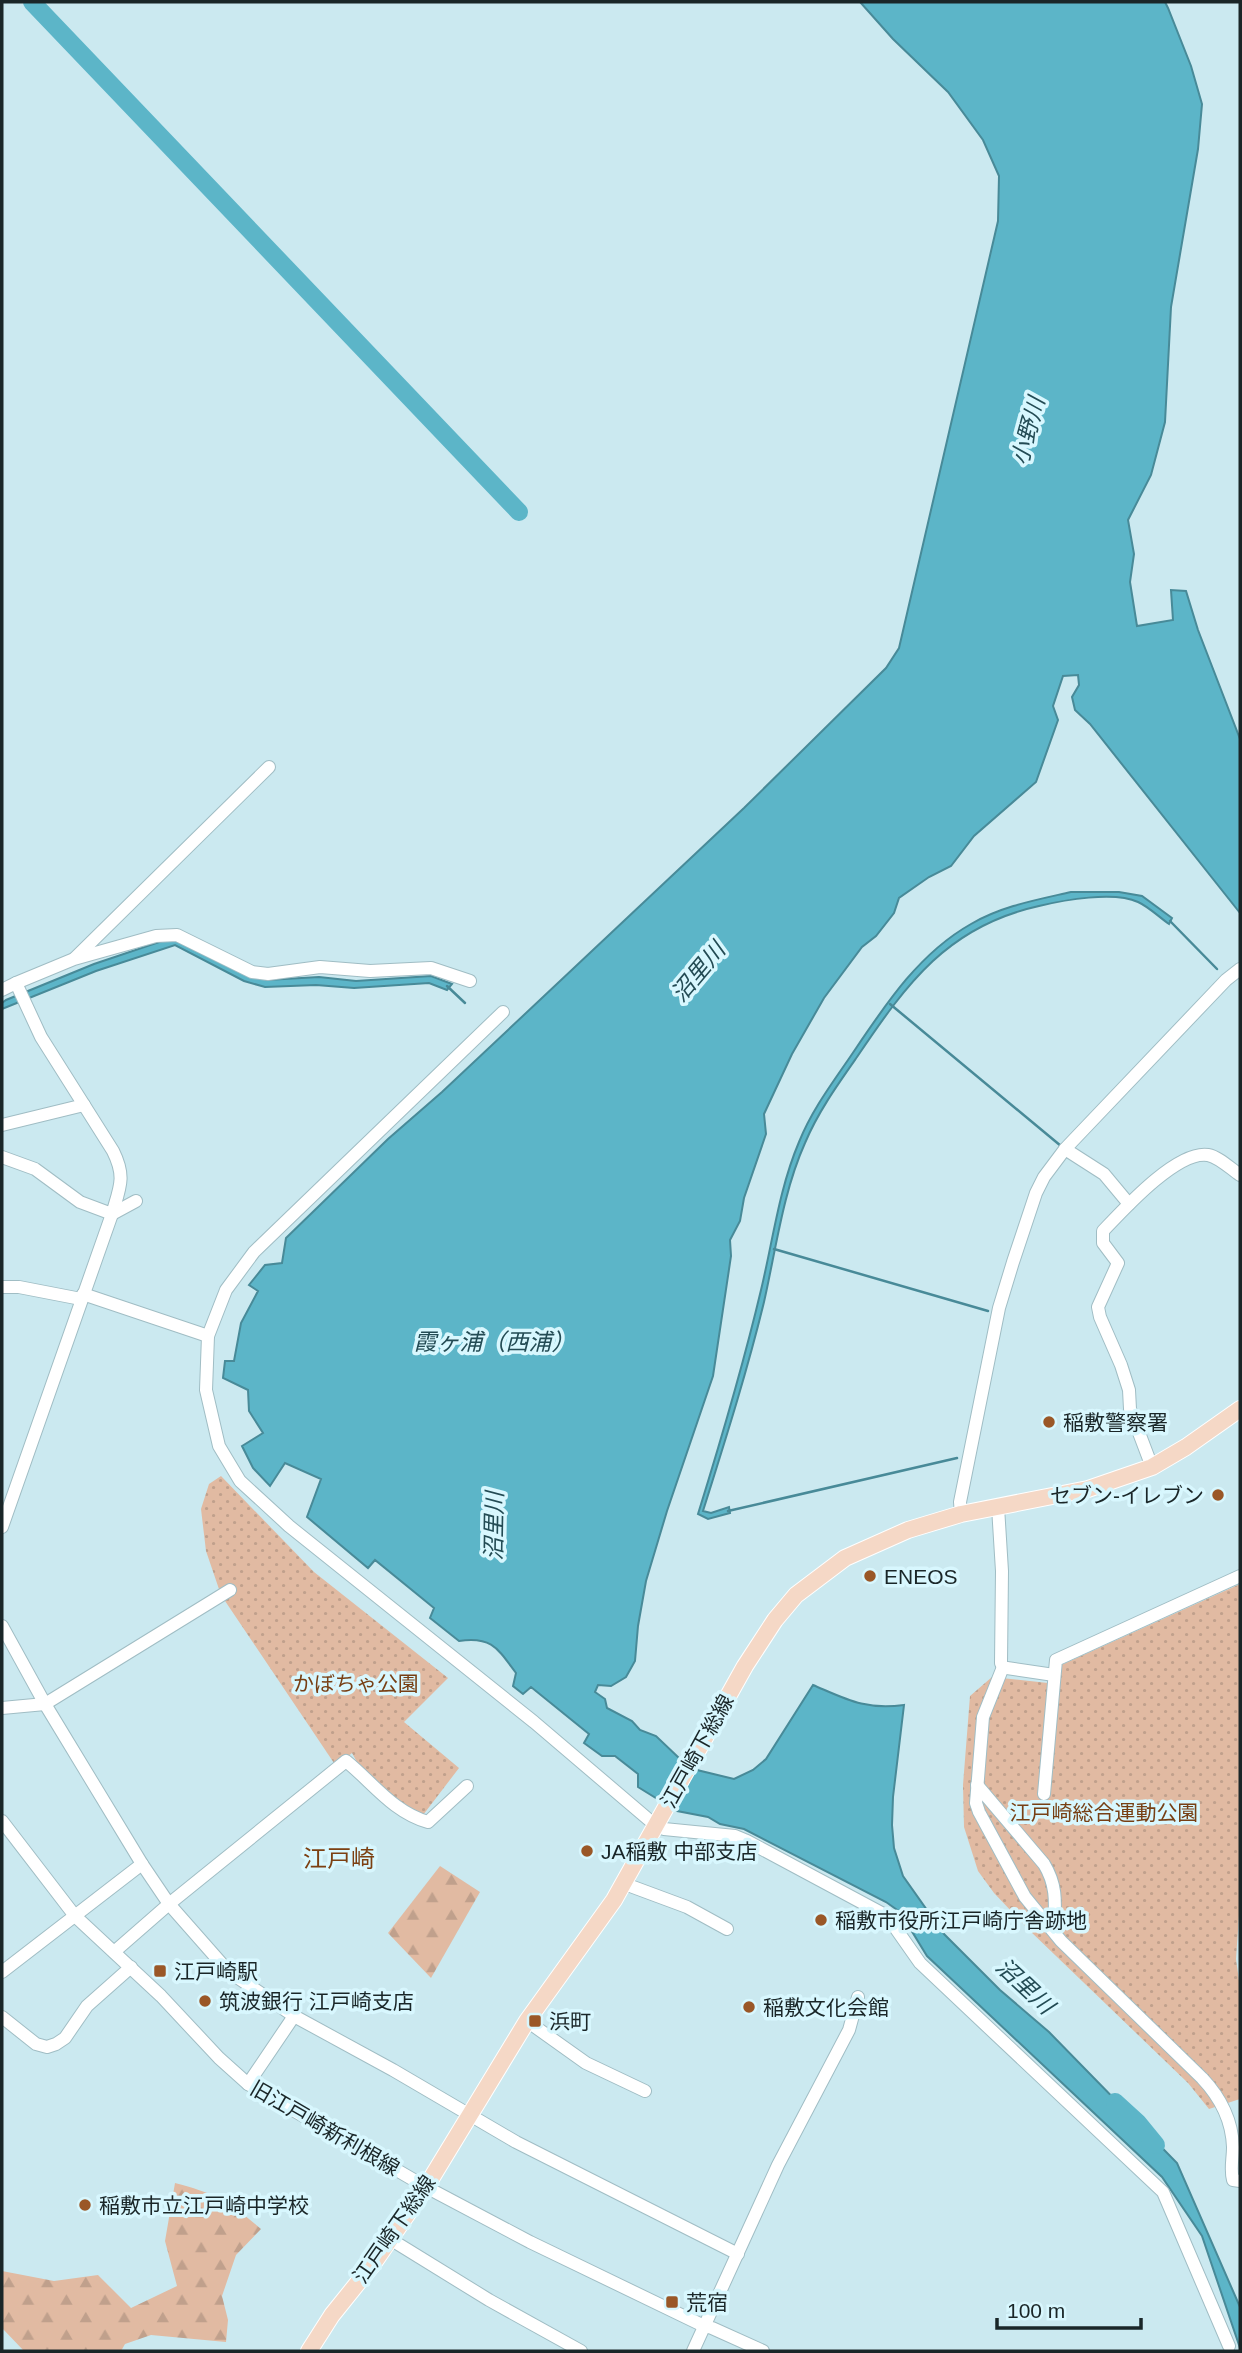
<svg xmlns="http://www.w3.org/2000/svg" width="1242" height="2353" font-family="Arial,'Noto Sans JP',sans-serif">
  <style>
    .forest { fill: url(#forest-firs) }
    .park { fill: url(#park-dots) }
    .water { fill: #5cb5c8; stroke: #488a98; stroke-width: 2 }
    .lines { fill: none; stroke-linecap: round; stroke-linejoin: round }
    .stream { stroke: #488a98; stroke-width: 2.5 }
    .river { stroke: #5cb5c8; stroke-width: 18 }
    .minor-casing { stroke: #a0bdc4; stroke-width: 14 }
    .major-casing { stroke: #fff; stroke-width: 18 }
    .minor { stroke: #fff; stroke-width: 12 }
    .major { stroke: #f5d8c6; stroke-width: 16 }
    .poi-dot { fill: #9a5727; stroke: #d8f7fe; stroke-width: 2.5 }
    .labels { text-anchor: middle; dominant-baseline: central; stroke-width: 7; stroke-linejoin: round; paint-order: stroke }
    .poi-label { font-size: 21px; fill: #1a2628; stroke: #d8f7fe; text-anchor: start }
    .park-label { font-size: 21px; fill: #773f14; stroke: #d8f7fe }
    .street-label { font-size: 21px; fill: #1a2628; stroke: #d8f7fe }
    .water-label { font-size: 23px; font-style: italic; fill: #234b54; stroke: #d8f7fe }
    .quarter-label { font-size: 24px; fill: #7c4012; stroke: #d8f7fe }
  </style>
  <defs>
    <pattern id="forest-firs" width="22" height="20" patternUnits="userSpaceOnUse" patternTransform="scale(1.75)"><rect width="22" height="20" fill="#e1baa2"/><path d="M5 1l3.5 6h-7zM16 11l3.5 6h-7z" fill="#c0a08c"/></pattern>
    <pattern id="park-dots" width="8" height="8" patternUnits="userSpaceOnUse" patternTransform="scale(1.75)"><rect width="8" height="8" fill="#e1baa2"/><path d="M2 2h.1M6 6h.1" fill="none" stroke="#c0a08c" stroke-width="1.8" stroke-linecap="round"/></pattern>
  </defs>
  <rect width="100%" height="100%" fill="#cbe9f0"/>
  <g class="forest">
    <polygon points="440,1866 480,1892 431,1978 388,1933"/>
    <path d="M175,2183c39,10 55,19 86,46l-25,26 -14,41 6,24 -2,22 -75,-7 -26,9 -4,7h-97l-22,-23v-57l52,10 44,-6 33,33 46,-22 -12,-45z"/>
  </g>
  <g class="park">
    <polygon points="221,1476 314,1572 448,1678 404,1722 459,1768 420,1819 369,1784 352,1753 336,1766 221,1595 206,1551 201,1509 209,1484"/>
    <polygon points="1240,1584 1240,1900 1236,1959 1240,1988 1240,2099 1209,2109 1188,2083 1029,1930 994,1893 978,1871 964,1827 963,1785 970,1696 992,1677 1057,1684 1059,1666"/>
  </g>
  <g class="water">
    <path d="M860,2h305l3,6 23,58 11,38 -4,45 -27,158 -6,115 -14,53 -23,45 6,34 -4,28 7,44 36,-6 -2,-30 15,1 12,39 42,109v174l-150,-189 -15,-14 -3,-13 7,-12 -1,-10 -15,1 -10,30 5,14 -22,62 -62,54 -23,30 -22,11 -30,21 -5,15 -18,23 -14,11 -38,51 -32,56 -28,60 2,20 -22,64 -4,23 -10,19 1,16 -18,120 -46,135 -21,70 -8,45 -3,35 -9,16 -15,9 -13,-1 -3,7 10,7 2,9 25,13 8,9 16,6 23,22 18,12 37,9 19,-9 13,-11 47,-74c35,15 52,25 91,20l-11,92 -1,28 2,23 9,28 41,58 56,56 49,42 128,131 63,144v41l-38,-112 -40,-59 -235,-221 -27,-44 -14,-10 -142,-73 -24,-5 -12,-7 -31,-6 -39,-24v-13l-23,-18h-13l-18,-13 5,-9 -58,-47 -8,7 -10,-8 3,-13c-18,-24 -24,-37 -57,-32l-29,-23 4,-10 -59,-48 -7,8 -61,-51 14,-38 -36,-16 -15,23 -17,-18 -11,-22 21,-13 -14,-22 -1,-21 -25,-12 2,-17h9l7,-38 17,-32 -9,-6 16,-20 17,-2 4,-25 102,-99 54,-47 302,-284 142,-140 13,-20 99,-427 1,-45 -16,-36 -35,-48 -55,-53z"/>
    <path d="M1071,892h48l23,4 30,22 -3,6c-10,-7 -20,-17 -31,-22 -24,-11 -74,-2 -99,4 -91,20 -132,77 -182,151 -19,27 -39,55 -52,86 -22,49 -29,106 -41,159 -17,70 -39,139 -61,209l8,2 18,-6 1,6 -22,6 -10,-5c23,-74 45,-148 63,-224 12,-50 18,-101 38,-148 12,-30 31,-56 49,-82 34,-50 68,-105 123,-136 31,-18 65,-24 100,-32z"/>
    <polygon points="174,937 267,980 319,977 356,981 431,976 452,984 447,990 429,983 354,988 316,985 265,987 244,981 175,945 96,971 2,1009 2,1003 6,1000 94,964"/>
  </g>
  <g class="lines">
    <g class="stream">
      <polyline points="1170,921 1217,969"/>
      <polyline points="447,986 465,1003"/>
      <polyline points="890,1004 1061,1146"/>
      <polyline points="774,1249 988,1311"/>
      <polyline points="728,1511 957,1458"/>
    </g>
    <g class="river">
      <polyline points="32,2 519,512"/>
      <polyline points="1115,2102 1138,2123 1156,2145"/>
    </g>
    <defs>
      <g id="minor">
        <polyline points="75,958 269,767"/>
        <polyline points="2,990 16,983"/>
        <polyline points="503,1012 254,1252 226,1290 208,1336 206,1390 219,1446 240,1481 289,1526 534,1722 655,1825 664,1829 735,1836 747,1841 887,1916 920,1963 1163,2192 1229,2346"/>
        <polyline points="2,1125 84,1105"/>
        <polyline points="1065,1149 1104,1174 1129,1204"/>
        <polyline points="2,1157 35,1169 80,1202 112,1214 136,1201"/>
        <polyline points="2,1287 19,1287 81,1299"/>
        <polyline points="83,1294 208,1336"/>
        <path d="M1152,1467l-22,-58 -1,-19 -8,-25 -21,-48 -2,-10 20,-44 -15,-20v-12c20,-21 74,-81 105,-76 11,2 23,14 32,20"/>
        <polyline points="998,1507 1002,1571 1001,1663 1003,1667 1007,1668 1054,1675"/>
        <polyline points="961,1514 960,1502 999,1308 1013,1262 1036,1193 1044,1177 1065,1149 1226,980 1240,969"/>
        <path d="M2,1527l110,-313c8,-27 14,-37 1,-63l-72,-114 -25,-54 58,-24 82,-23 21,-1 75,37 16,2 52,-7 50,4 61,-3 39,13"/>
        <polyline points="2,1626 45,1704 142,1864 169,1904 228,1971 294,2016 393,2070 516,2142 738,2254"/>
        <path d="M1003,1667l-20,50 -7,86 3,9 46,85 36,44 141,137c18,19 30,42 31,69 0,12 -3,22 0,33l7,1"/>
        <polyline points="2,1708 45,1704 230,1590"/>
        <path d="M977,1785l67,79c14,23 11,41 10,67"/>
        <polyline points="1044,1794 1056,1660 1240,1576"/>
        <polyline points="2,1821 75,1916 161,1996 219,2058 248,2084 426,2187 530,2242 704,2326 712,2328 763,2351"/>
        <polyline points="625,1884 687,1907 727,1929"/>
        <path d="M114,1952l55,-48 177,-143c27,22 47,51 82,61l39,-36"/>
        <polyline points="2,1972 142,1864"/>
        <polyline points="2,2017 36,2044 47,2047 56,2044 65,2038 87,2006 131,1967"/>
        <polyline points="527,2021 586,2063 645,2091"/>
        <polyline points="248,2084 294,2016"/>
        <polyline points="390,2239 489,2300 581,2351"/>
        <polyline points="693,2351 778,2165 849,2030 858,1997"/>
      </g>
      <polyline id="major" points="309,2351 332,2315 373,2264 426,2187 527,2021 614,1900 745,1666 775,1620 796,1595 845,1558 908,1530 961,1514 1088,1489 1152,1467 1186,1447 1240,1409"/>
    </defs>
    <use href="#minor" class="minor-casing"/>
    <use href="#major" class="major-casing"/>
    <use href="#minor" class="minor"/>
    <use href="#major" class="major"/>
  </g>
  <g class="poi-dot">
    <circle cx="1049" cy="1422" r="7"/>
    <circle cx="1218" cy="1495" r="7"/>
    <circle cx="870" cy="1576" r="7"/>
    <circle cx="587" cy="1851" r="7"/>
    <circle cx="821" cy="1920" r="7"/>
    <rect x="153" y="1964" width="14" height="14" rx="3.5"/>
    <circle cx="205" cy="2001" r="7"/>
    <circle cx="749" cy="2007" r="7"/>
    <rect x="528" y="2014" width="14" height="14" rx="3.5"/>
    <circle cx="85" cy="2205" r="7"/>
    <rect x="665" y="2295" width="14" height="14" rx="3.5"/>
  </g>
  <g class="labels">
    <g class="poi-label">
      <text x="1063" y="1422">稲敷警察署</text>
      <text x="1204" y="1495" text-anchor="end">セブン-イレブン</text>
      <text x="884" y="1576">ENEOS</text>
      <text x="601" y="1851">JA稲敷 中部支店</text>
      <text x="835" y="1920">稲敷市役所江戸崎庁舎跡地</text>
      <text x="174" y="1971">江戸崎駅</text>
      <text x="219" y="2001">筑波銀行 江戸崎支店</text>
      <text x="763" y="2007">稲敷文化会館</text>
      <text x="549" y="2021">浜町</text>
      <text x="99" y="2205">稲敷市立江戸崎中学校</text>
      <text x="686" y="2302">荒宿</text>
    </g>
    <g class="park-label">
      <text x="356" y="1683">かぼちゃ公園</text>
      <text x="1104" y="1812">江戸崎総合運動公園</text>
    </g>
    <g class="street-label">
      <text transform="translate(697 1751) rotate(-61)">江戸崎下総線</text>
      <text transform="translate(325 2128) rotate(30)">旧江戸崎新利根線</text>
      <text transform="translate(394 2229) rotate(-55)">江戸崎下総線</text>
    </g>
    <g class="water-label">
      <text transform="translate(1028 431) rotate(-75)">小野川</text>
      <text transform="translate(698 972) rotate(-50)">沼里川</text>
      <text x="494" y="1342">霞ヶ浦（西浦）</text>
      <text transform="translate(494 1526) rotate(-89)">沼里川</text>
      <text transform="translate(1025 1986) rotate(43)">沼里川</text>
    </g>
    <g class="quarter-label">
      <text x="339" y="1858">江戸崎</text>
    </g>
  </g>
  <rect width="1242" height="2353" fill="none" stroke="#1a2628" stroke-width="7"/>
  <path d="M997 2318v10h144v-10" fill="none" stroke="#1a2628" stroke-width="3.5"/>
  <text x="1007" y="2318" font-size="21" fill="#1a2628" stroke="#d8f7fe" stroke-width="5" paint-order="stroke">100 m</text>
</svg>
